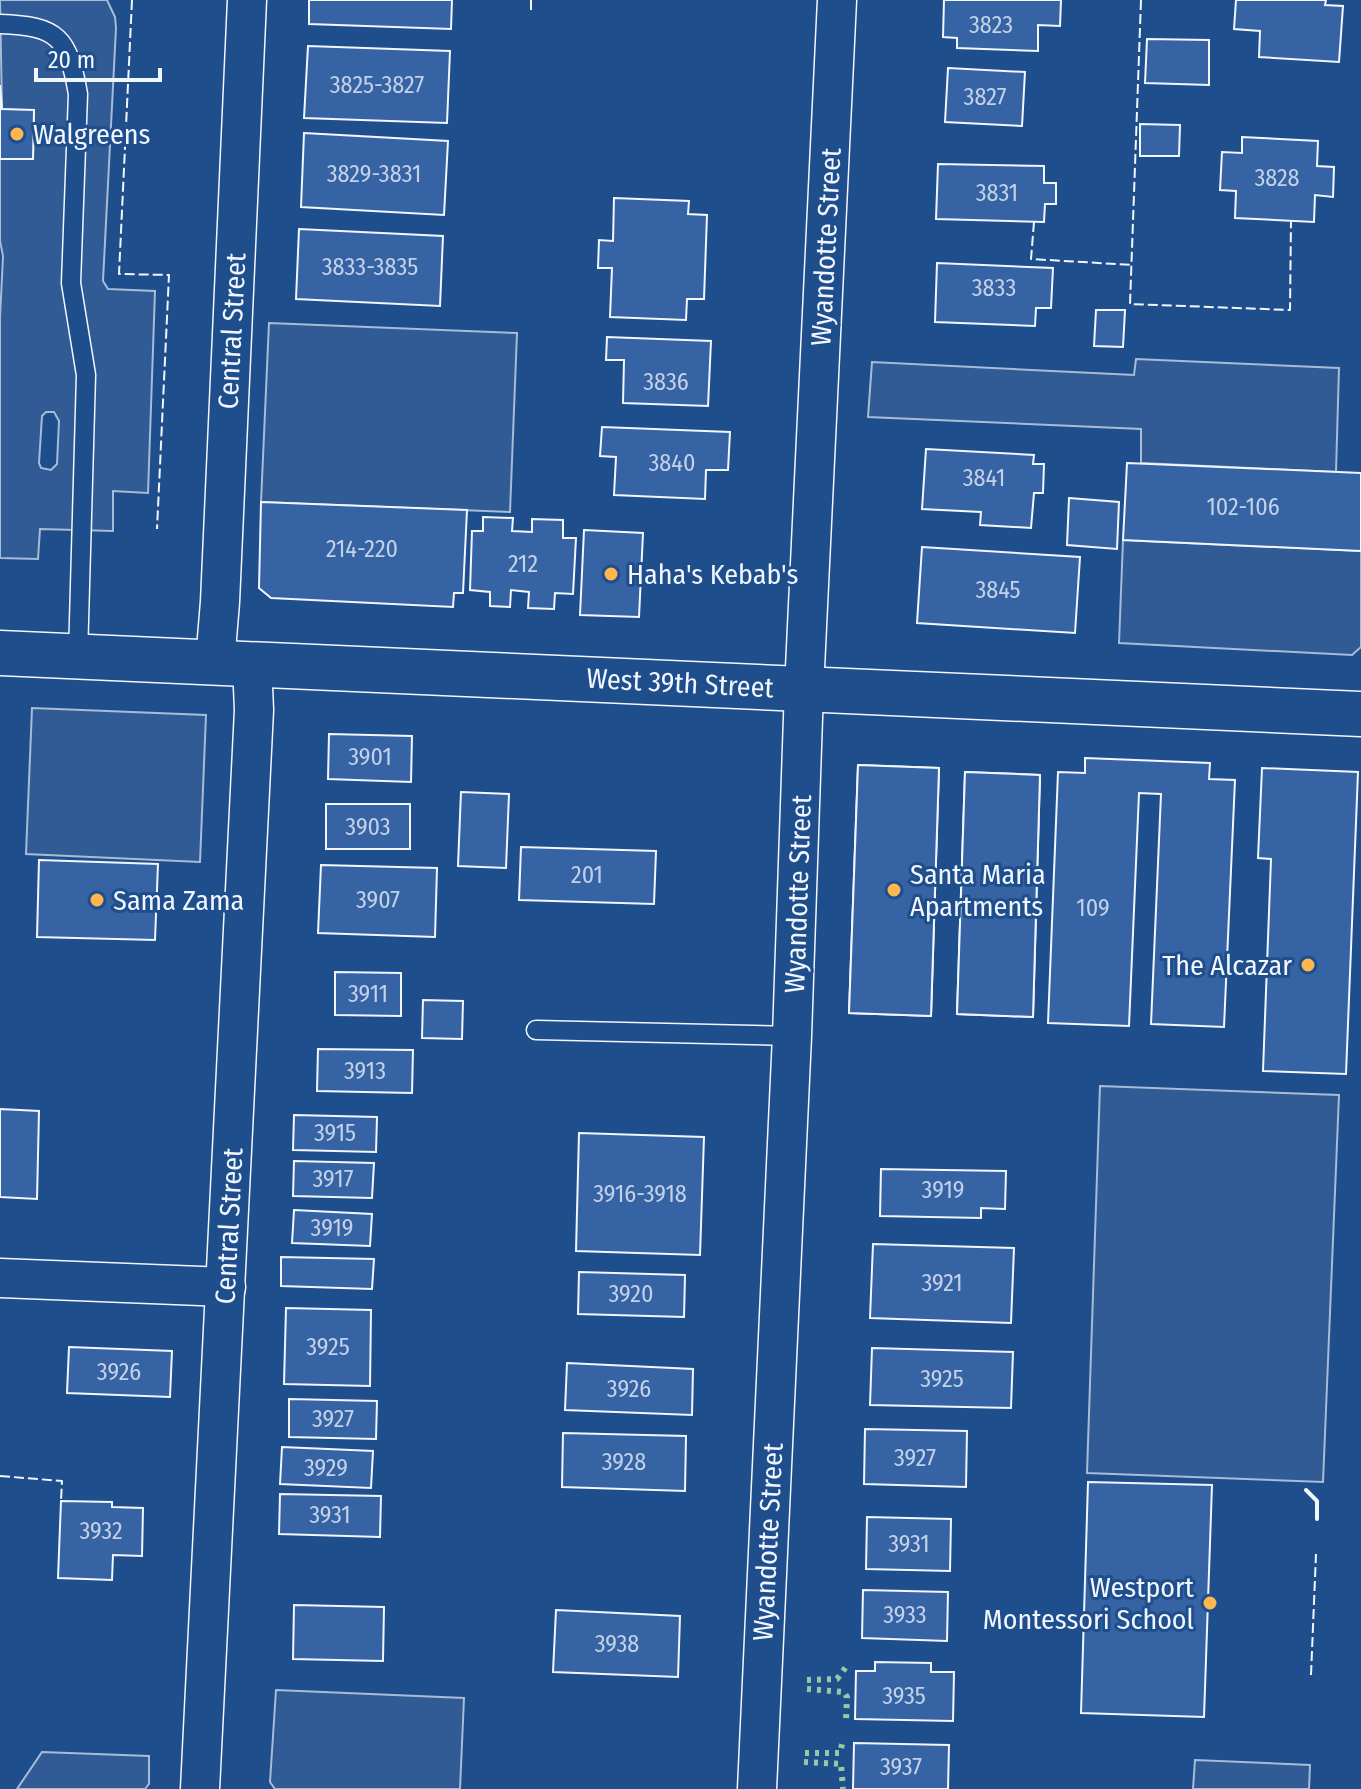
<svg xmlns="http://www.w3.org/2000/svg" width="1361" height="1789" font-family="'Fira Sans Condensed',sans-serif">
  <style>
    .parking { fill: #305b95; stroke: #a8bbd7; stroke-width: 2; fill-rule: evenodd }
    .building { fill: #3563a3; stroke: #f2f6ff; stroke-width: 2 }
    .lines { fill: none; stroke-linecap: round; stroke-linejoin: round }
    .lane-casing { stroke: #f2f6ff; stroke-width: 21 }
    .street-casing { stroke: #f2f6ff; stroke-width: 41 }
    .secondary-casing { stroke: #f2f6ff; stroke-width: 47 }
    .lane { stroke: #1f4e8c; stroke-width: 18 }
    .street { stroke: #1f4e8c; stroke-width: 38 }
    .secondary { stroke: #1f4e8c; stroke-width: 44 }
    .hedge { stroke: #97c8a6; stroke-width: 6; stroke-dasharray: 4 6; stroke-linecap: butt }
    .fence { stroke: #f2f6ff; stroke-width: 2; stroke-dasharray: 10 4; stroke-linecap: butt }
    .wall { stroke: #f2f6ff; stroke-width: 4 }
    .poi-dot { fill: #ffb74d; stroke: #1f4e8c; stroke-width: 3 }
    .labels { text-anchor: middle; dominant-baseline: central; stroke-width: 6; stroke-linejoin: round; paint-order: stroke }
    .number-label { font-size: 24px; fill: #c3d1e8 }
    .poi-label { font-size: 28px; fill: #f2f6ff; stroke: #1f4e8c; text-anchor: start }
    .street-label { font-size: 28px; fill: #f2f6ff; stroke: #1f4e8c }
  </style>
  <rect width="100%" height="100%" fill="#1f4e8c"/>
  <g class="parking">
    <path d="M0,0h107l8,17 1,11 -13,253 5,8 47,2 -7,202 -35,-2v40l-73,-2 -2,30 -38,-1v-240l3,-62 -3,-15v-82h33l1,-48 -32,-2zM46,412h8l5,9 -2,43 -6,6 -10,-2 -2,-5 3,-47z"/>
    <polygon points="269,323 517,333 510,512 261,502"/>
    <polygon points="1136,359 1339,368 1336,472 1141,463 1141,429 868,417 872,362 1134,375"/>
    <polygon points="1123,540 1361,551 1361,647 1352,655 1119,643"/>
    <polygon points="32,708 206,715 200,862 26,854"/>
    <polygon points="1100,1086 1339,1095 1323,1482 1087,1473"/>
    <polygon points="276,1690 464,1698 460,1789 275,1789 270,1782"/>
    <polygon points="42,1752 149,1756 149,1784 145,1789 17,1789"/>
    <polygon points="1195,1760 1310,1765 1309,1789 1193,1789"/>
  </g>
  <g class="building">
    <polygon points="309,0 452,0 451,29 309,24"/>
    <polygon points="944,0 1061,0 1060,26 1038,25 1038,51 957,48 957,38 943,37"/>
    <polygon points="1236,0 1326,0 1325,5 1343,6 1339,62 1259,57 1260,31 1234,29"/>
    <polygon points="1147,39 1209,40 1209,85 1145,83"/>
    <polygon points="308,46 450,51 447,123 304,118"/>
    <polygon points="948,68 1025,72 1022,126 945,122"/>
    <polygon points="0,85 2,109 34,110 33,159 0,159"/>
    <polygon points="1140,124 1180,125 1179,156 1140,156"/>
    <polygon points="304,133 448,141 444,215 301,207"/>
    <polygon points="1242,137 1318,141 1317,166 1334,167 1333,197 1315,195 1314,222 1235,218 1236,191 1220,190 1222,152 1242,153"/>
    <polygon points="938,164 1044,166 1044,183 1056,183 1056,204 1045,204 1044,222 936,219"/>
    <polygon points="614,198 689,201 688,214 707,215 704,299 687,299 686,320 610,317 612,268 598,268 599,240 613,241"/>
    <polygon points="299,229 443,236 440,306 296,299"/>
    <polygon points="937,263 1053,268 1051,308 1036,308 1035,326 935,322"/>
    <polygon points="1096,310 1125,310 1123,347 1094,346"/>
    <polygon points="607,337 711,341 708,406 623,403 624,360 606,360"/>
    <polygon points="602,427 730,432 728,470 706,470 705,499 614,495 616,457 600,456"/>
    <polygon points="926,449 1034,455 1033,464 1044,464 1043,493 1034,493 1031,528 980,525 981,512 922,509"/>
    <polygon points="1127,463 1361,473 1361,551 1123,540"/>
    <polygon points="1069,498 1119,502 1117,549 1067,545"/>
    <polygon points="261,502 467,510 463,593 454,593 453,607 271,598 259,588"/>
    <polygon points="483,517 513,518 512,531 532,532 532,519 563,520 563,538 576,538 573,594 555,593 554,609 528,608 529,592 511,590 510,607 490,606 490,592 470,590 472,531 483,531"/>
    <polygon points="584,530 643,533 639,617 580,615"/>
    <polygon points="922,547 1080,557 1075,633 917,623"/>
    <polygon points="329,734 412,736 411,782 328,779"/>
    <polygon points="1085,758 1210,763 1209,779 1235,780 1224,1027 1151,1024 1161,794 1139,793 1129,1026 1048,1023 1058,772 1085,773"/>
    <polygon points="858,765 939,768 931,1016 849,1013"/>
    <polygon points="858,765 939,768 931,1016 849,1013"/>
    <polygon points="1262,768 1358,772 1346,1074 1263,1071 1271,859 1258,858"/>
    <polygon points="965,772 1040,775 1033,1017 957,1014"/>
    <polygon points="965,772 1040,775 1033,1017 957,1014"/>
    <polygon points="461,792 509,794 506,868 458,866"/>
    <rect x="326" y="804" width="84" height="45"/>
    <polygon points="521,847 656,851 654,904 519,900"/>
    <polygon points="39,860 158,864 155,940 37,937"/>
    <polygon points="321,865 437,868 435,937 318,933"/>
    <polygon points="335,972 401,973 401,1016 335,1015"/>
    <polygon points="423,1000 463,1001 462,1039 422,1038"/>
    <polygon points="318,1049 413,1050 412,1093 317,1091"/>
    <polygon points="0,1109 39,1111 37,1199 0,1197"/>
    <polygon points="294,1115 377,1117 376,1152 293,1150"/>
    <polygon points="579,1133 704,1137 700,1255 576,1251"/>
    <polygon points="294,1161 374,1163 372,1198 293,1196"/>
    <polygon points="881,1169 1006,1171 1005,1209 981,1208 981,1218 880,1216"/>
    <polygon points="294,1210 372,1214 370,1246 292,1243"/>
    <polygon points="873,1244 1014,1248 1011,1323 870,1318"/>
    <polygon points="281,1257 374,1259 372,1289 281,1286"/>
    <polygon points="579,1272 685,1275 684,1317 578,1314"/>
    <polygon points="286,1308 371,1310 370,1386 284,1384"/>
    <polygon points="69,1347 172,1351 170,1397 67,1393"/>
    <polygon points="872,1348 1013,1352 1011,1408 870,1405"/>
    <polygon points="567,1363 693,1369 692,1415 565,1410"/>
    <polygon points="289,1399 377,1401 376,1439 289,1437"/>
    <polygon points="865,1429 967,1431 966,1487 864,1484"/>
    <polygon points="563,1433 686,1436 685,1491 562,1487"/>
    <polygon points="282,1447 373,1451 371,1488 280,1484"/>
    <polygon points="1088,1482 1212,1485 1204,1717 1081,1713"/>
    <polygon points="280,1494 381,1496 380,1537 279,1534"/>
    <polygon points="61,1501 112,1502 112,1507 143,1508 142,1556 113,1555 112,1580 58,1578"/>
    <polygon points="867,1517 951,1519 950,1571 866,1569"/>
    <polygon points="863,1590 948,1592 947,1641 862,1638"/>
    <polygon points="294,1605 384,1607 383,1661 293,1659"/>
    <polygon points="556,1610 680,1616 678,1677 553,1672"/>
    <polygon points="875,1662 931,1663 931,1672 954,1672 953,1721 855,1719 856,1671 875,1671"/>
    <polygon points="854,1743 949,1745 948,1789 853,1789"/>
  </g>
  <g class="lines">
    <defs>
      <g id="lane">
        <path d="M0,24c58,2 68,13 78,70l-7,189 15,92 -8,281"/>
        <polyline points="536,1030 792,1036"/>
      </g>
      <g id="street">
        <polyline points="215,662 220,602 247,0"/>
        <polyline points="0,1278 226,1287"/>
        <polyline points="200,1789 254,710 252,664"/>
        <polyline points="757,1789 792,1036 804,689 837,0"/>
      </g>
      <polyline id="secondary" points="0,653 1361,714"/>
    </defs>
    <use href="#lane" class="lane-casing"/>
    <use href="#street" class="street-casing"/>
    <use href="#secondary" class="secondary-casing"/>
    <use href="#lane" class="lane"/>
    <use href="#street" class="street"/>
    <use href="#secondary" class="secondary"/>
    <g class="hedge">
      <polyline points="807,1680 837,1679 849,1663"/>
      <polyline points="807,1689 844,1692 847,1697 846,1720"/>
      <polyline points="805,1753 840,1753 843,1740"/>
      <polyline points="804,1762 841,1764 843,1789"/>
    </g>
    <g class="fence">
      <polyline points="132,0 119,274 169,275 157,529"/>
      <polyline points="1141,0 1130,304 1290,310 1291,221"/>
      <polyline points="531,10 531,0"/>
      <polyline points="1034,222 1031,259 1132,265"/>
      <polyline points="0,1476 62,1481 61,1501"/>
      <polyline points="1311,1675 1316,1554"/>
    </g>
    <polyline class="wall" points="1306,1490 1317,1501 1317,1519"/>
  </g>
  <g class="poi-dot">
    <circle cx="17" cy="134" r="8"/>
    <circle cx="611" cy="574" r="8"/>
    <circle cx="894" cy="890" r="8"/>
    <circle cx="97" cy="900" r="8"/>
    <circle cx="1308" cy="965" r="8"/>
    <circle cx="1210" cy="1603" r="8"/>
  </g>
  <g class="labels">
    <g class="number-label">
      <text x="991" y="25">3823</text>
      <text x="377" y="85">3825-3827</text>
      <text x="985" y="97">3827</text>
      <text x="374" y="174">3829-3831</text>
      <text x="1277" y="178">3828</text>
      <text x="997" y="193">3831</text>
      <text x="370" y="267">3833-3835</text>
      <text x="994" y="288">3833</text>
      <text x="666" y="382">3836</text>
      <text x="672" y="463">3840</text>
      <text x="984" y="478">3841</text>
      <text x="1243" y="507">102-106</text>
      <text x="362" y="549">214-220</text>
      <text x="523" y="564">212</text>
      <text x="998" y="590">3845</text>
      <text x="370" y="757">3901</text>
      <text x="368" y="827">3903</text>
      <text x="587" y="875">201</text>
      <text x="378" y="900">3907</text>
      <text x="1093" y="908">109</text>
      <text x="368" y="994">3911</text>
      <text x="365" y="1071">3913</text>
      <text x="335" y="1133">3915</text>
      <text x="333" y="1179">3917</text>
      <text x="943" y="1190">3919</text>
      <text x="640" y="1194">3916-3918</text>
      <text x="332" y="1228">3919</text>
      <text x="942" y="1283">3921</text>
      <text x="631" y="1294">3920</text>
      <text x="328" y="1347">3925</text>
      <text x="119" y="1372">3926</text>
      <text x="942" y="1379">3925</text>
      <text x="629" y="1389">3926</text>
      <text x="333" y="1419">3927</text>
      <text x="915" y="1458">3927</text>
      <text x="624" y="1462">3928</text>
      <text x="326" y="1468">3929</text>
      <text x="330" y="1515">3931</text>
      <text x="101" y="1531">3932</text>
      <text x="909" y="1544">3931</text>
      <text x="905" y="1615">3933</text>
      <text x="617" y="1644">3938</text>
      <text x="904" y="1696">3935</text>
      <text x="901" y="1767">3937</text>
    </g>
    <g class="poi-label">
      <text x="33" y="134">Walgreens</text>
      <text x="627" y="574">Haha's Kebab's</text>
      <text x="910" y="874">Santa Maria<tspan x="910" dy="32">Apartments</tspan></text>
      <text x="113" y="900">Sama Zama</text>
      <text x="1292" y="965" text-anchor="end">The Alcazar</text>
      <text x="1194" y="1587" text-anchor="end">Westport<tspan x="1194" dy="32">Montessori School</tspan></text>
    </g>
    <g class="street-label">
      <text transform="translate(826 247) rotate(-87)">Wyandotte Street</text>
      <text transform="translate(232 331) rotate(-87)">Central Street</text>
      <text transform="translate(680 683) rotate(3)">West 39th Street</text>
      <text transform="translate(798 894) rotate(-88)">Wyandotte Street</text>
      <text transform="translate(229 1226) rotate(-87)">Central Street</text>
      <text transform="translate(768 1542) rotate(-87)">Wyandotte Street</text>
    </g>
  </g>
  <path d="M36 68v12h124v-12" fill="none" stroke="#f2f6ff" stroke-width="4"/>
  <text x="48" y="68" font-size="24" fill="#f2f6ff" stroke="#1f4e8c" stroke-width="6" paint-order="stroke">20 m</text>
</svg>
